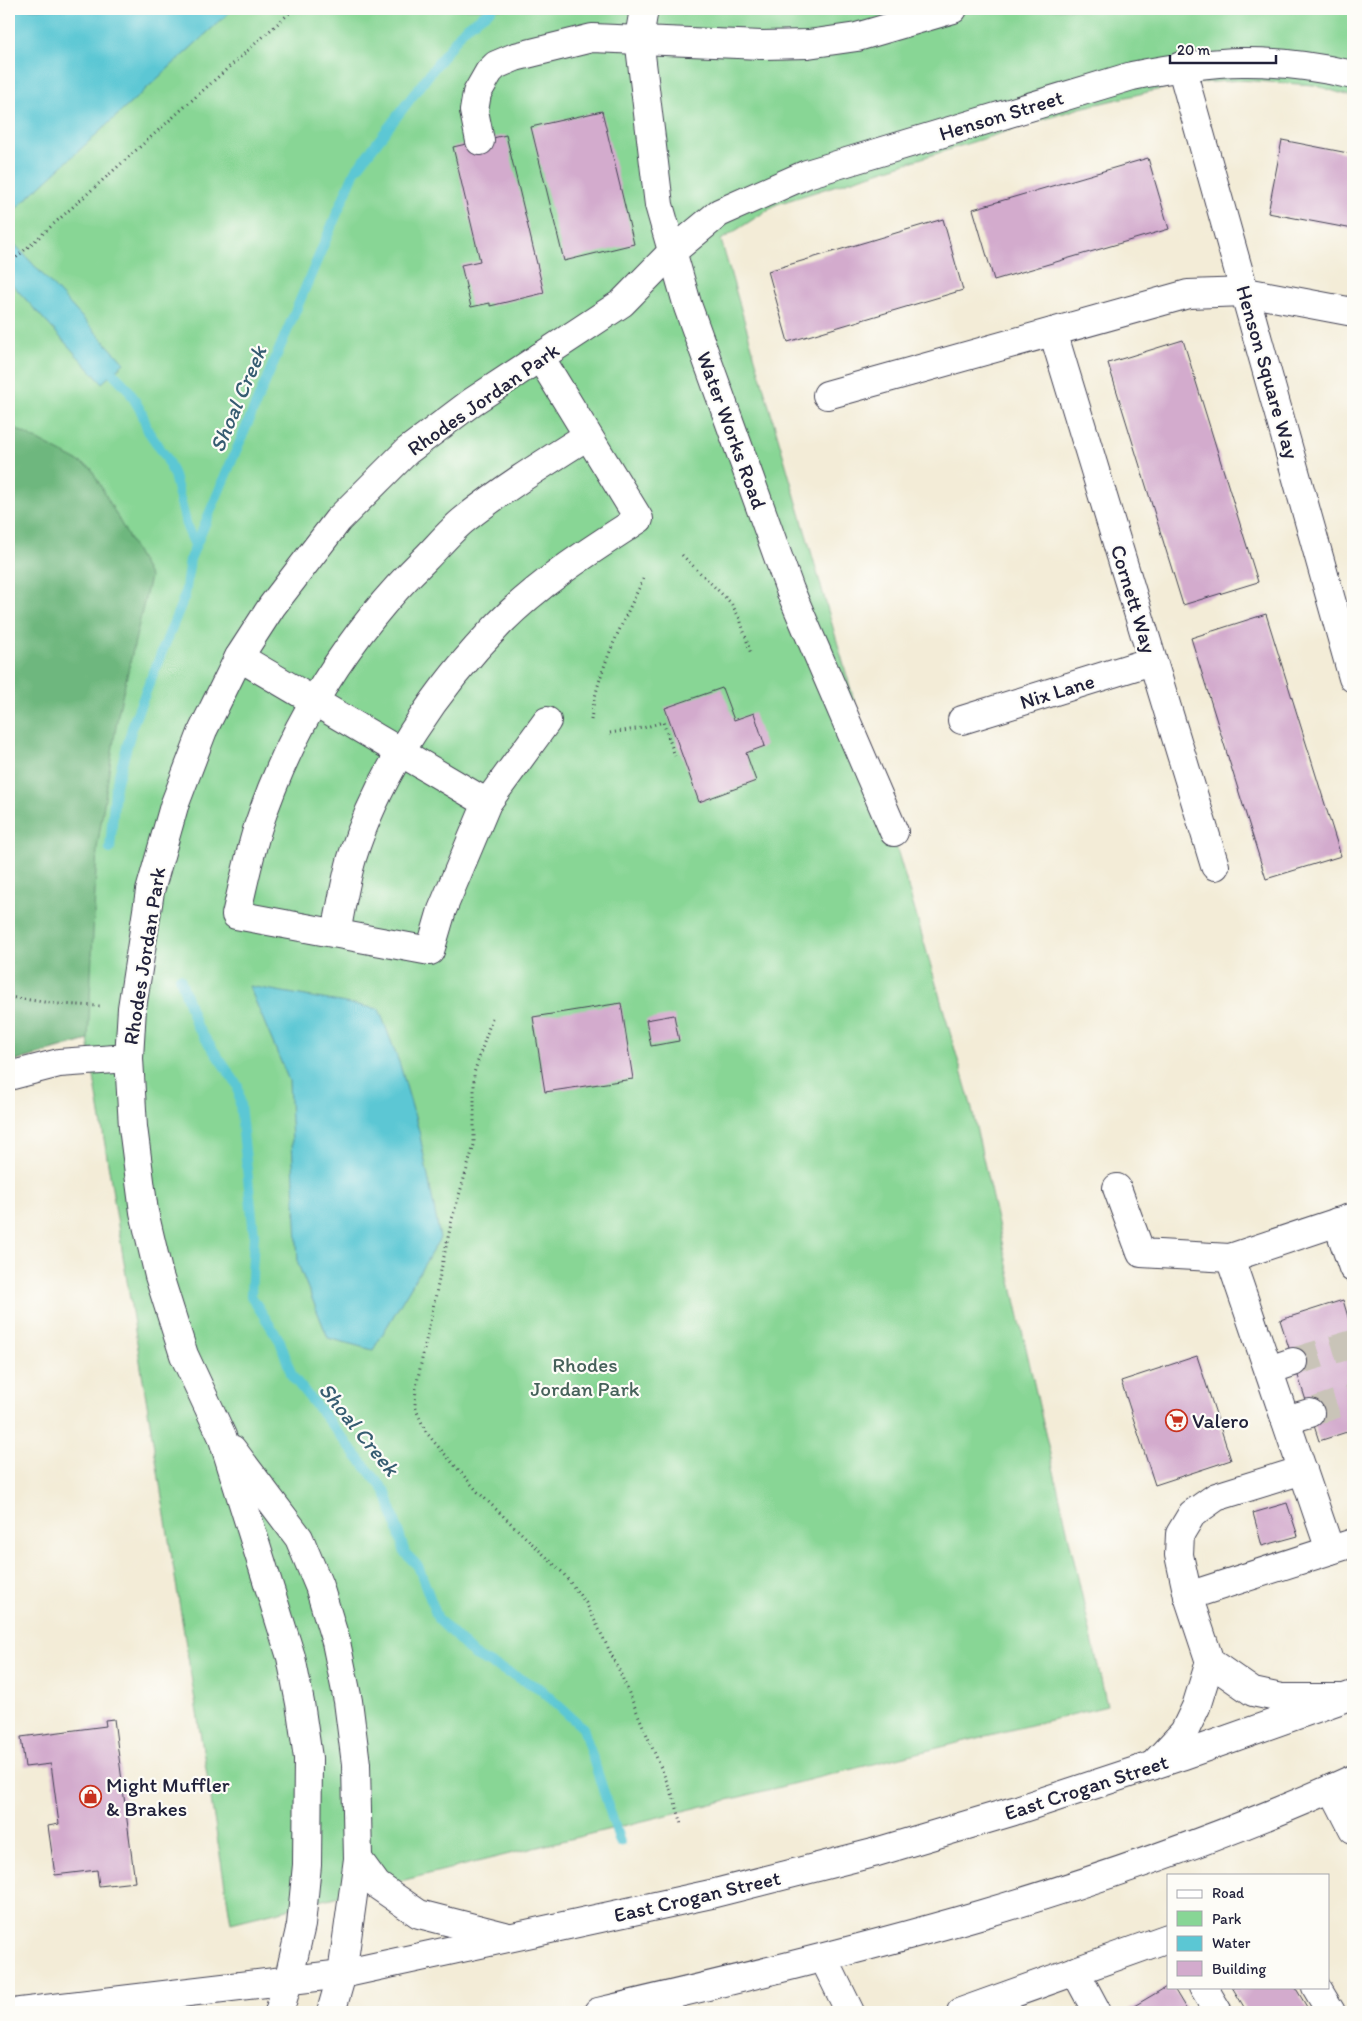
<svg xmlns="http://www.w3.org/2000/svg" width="1362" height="2021" font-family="Itim,sans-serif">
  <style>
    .green { fill: #88d695; stroke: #557c68 }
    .forest { fill: #6eb77e; stroke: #486c5c }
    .water { fill: #5bc7d4; stroke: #3e7488 }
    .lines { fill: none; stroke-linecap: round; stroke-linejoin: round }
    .stream { stroke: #5bc7d4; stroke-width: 10 }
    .building { fill: #d3abcd }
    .minor-tunnel { stroke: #c9c4b8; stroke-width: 28; stroke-dasharray: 28 14; stroke-linecap: butt }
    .minor-casing { stroke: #414052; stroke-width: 30 }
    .major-casing { stroke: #414052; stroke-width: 30 }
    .path { stroke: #414052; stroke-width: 3; stroke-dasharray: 1 4; stroke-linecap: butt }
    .minor { stroke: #fff; stroke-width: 28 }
    .major { stroke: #fff; stroke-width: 28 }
    .labels { text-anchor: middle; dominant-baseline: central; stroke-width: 4.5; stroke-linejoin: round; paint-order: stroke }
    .street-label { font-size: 21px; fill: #22223b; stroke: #fdfcf7 }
    .park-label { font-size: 21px; fill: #46615a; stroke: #fdfcf7 }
    .poi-label { font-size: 21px; fill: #22223b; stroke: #fdfcf7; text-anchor: start }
    .water-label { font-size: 22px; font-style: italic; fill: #365c71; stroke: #fdfcf7 }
  </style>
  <rect width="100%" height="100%" fill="#fdfcf7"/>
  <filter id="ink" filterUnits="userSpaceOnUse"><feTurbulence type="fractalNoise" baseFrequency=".02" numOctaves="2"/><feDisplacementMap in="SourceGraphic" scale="10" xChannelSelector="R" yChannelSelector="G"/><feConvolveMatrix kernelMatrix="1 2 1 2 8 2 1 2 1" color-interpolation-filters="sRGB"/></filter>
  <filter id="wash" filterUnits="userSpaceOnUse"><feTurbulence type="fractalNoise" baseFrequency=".0096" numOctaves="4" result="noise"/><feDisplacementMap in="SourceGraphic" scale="20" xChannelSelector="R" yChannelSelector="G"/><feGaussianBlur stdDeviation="1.12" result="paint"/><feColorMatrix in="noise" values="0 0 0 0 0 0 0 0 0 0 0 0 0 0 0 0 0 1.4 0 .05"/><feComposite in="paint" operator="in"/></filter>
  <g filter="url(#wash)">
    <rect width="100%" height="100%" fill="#f3ecd7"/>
    <polygon class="green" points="9,9 1353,9 1353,97 1314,85 1239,80 1178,85 1080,108 777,204 721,240 971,1105 1107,1706 231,1923 88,1040 9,1063"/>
    <polygon class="forest" points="9,425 91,468 150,577 118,714 97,849 88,1040 9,1063"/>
    <g class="water">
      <polygon points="9,9 233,9 11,213 10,239 124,363 102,383 9,281"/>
      <polygon points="249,986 379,1009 400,1065 419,1131 440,1238 373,1350 328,1338 298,1264 289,1081"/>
    </g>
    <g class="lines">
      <g class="stream">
        <polyline points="113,373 128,389 142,413 148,431 166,457 174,475 187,527 195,545"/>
        <polyline points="110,849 115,789 134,721 185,595 190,559 355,171 464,29 492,9"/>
        <polyline points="180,978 196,1025 238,1086 254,1234 251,1296 280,1341 292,1376 386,1492 405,1553 418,1566 438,1619 475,1656 539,1688 583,1728 620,1842"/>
      </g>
    </g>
    <g id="blocks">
      <g class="building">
        <polygon points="602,111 634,244 564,261 531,127"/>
        <polygon points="506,135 544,293 490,306 490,303 471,307 461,265 480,261 453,147"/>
        <polygon points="1282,140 1353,154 1353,229 1268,213"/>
        <polygon points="1148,158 1169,229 994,280 973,209"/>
        <polygon points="943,219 963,290 788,342 768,271"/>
        <polygon points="1183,340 1258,582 1183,605 1108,363"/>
        <polygon points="1266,614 1341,856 1266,879 1191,638"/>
        <polygon points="722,688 734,720 754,713 765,746 746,753 756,781 699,802 665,708"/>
        <polygon points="621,1003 633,1079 545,1092 533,1017"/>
        <polygon points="674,1015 679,1041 651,1046 646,1020"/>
        <polygon points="1343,1300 1353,1334 1353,1430 1319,1441 1280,1320"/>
        <polygon points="1197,1356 1231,1460 1155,1485 1121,1381"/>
        <polygon points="1287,1503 1298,1536 1262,1546 1253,1513"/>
        <polygon points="114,1719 135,1882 99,1886 97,1870 55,1875 48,1826 59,1824 51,1764 25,1767 21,1737 106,1726 105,1720"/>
        <polygon points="1168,1986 1173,1987 1188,2012 1124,2012"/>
        <polygon points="1232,1987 1295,1987 1310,2012 1247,2012"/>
      </g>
    </g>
  </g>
  <g filter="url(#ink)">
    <use href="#blocks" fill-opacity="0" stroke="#414052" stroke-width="1"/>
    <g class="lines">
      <g class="minor-tunnel">
        <polyline points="1293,1362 1353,1344"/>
        <polyline points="1310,1413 1353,1398"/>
      </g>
      <defs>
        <g id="minor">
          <polyline points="644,9 639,38 659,205 688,307 790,590 894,832"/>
          <polyline points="1181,66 1353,678"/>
          <polyline points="480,141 474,111 477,93 489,72 496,65 515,57 592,38 762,45 808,44 857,37 953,9"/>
          <polyline points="1053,332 1215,866"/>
          <polyline points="827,395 1188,294 1246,292 1353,312"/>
          <polyline points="239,657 487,803"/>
          <polyline points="962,720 1152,661"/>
          <path d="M547,721l-60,82 -45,107 -12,41 -194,-36c7,-29 13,-59 22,-88 33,-101 91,-194 167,-268 13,-13 26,-29 40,-40 39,-31 81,-57 122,-83"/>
          <path d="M336,933c5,-25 9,-51 16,-75 26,-84 86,-172 148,-235 40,-41 91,-73 139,-104l-99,-162"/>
          <polyline points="9,1076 59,1063 129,1058"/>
          <polyline points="1117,1188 1141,1253 1230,1258 1353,1217"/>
          <polyline points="1337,1222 1353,1268"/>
          <polyline points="1230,1258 1330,1550"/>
          <polyline points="1269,1370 1293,1362"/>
          <polyline points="1286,1420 1310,1413"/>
          <polyline points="232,1449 299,1538 319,1586 336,1642 348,1701 356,1764 358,1859 342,1974"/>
          <polyline points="1303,1470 1216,1497 1192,1514 1180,1534 1179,1555 1188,1596 1210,1662 1253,1692 1281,1698 1340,1698"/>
          <polyline points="1188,1596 1353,1543"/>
          <polyline points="1152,1766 1184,1732 1196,1707 1210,1662"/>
          <polyline points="1332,1788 1353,1829"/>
          <polyline points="824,1959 850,2012"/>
          <polyline points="1075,1971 1097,2012"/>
          <path d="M288,1982l13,-57 6,-60 1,-107 -8,-55 -9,-46 -69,-221 -38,-81 -25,-79 -15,-64 -11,-85 -4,-69 3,-50 18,-117 24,-85 29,-76 36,-73 33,-51 66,-86 69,-69 65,-49 150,-99 50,-51 47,-39 88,-39 325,-98c83,-17 138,-20 221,-1"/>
          <polyline points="1203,1987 1218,2012"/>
          <polyline points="1316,1987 1331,2012"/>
          <polyline points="961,2012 1168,1938"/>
        </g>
        <g id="major">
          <polyline points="358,1859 377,1885 419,1914 505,1936"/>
          <polyline points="20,2012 342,1974 711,1894 873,1853 1014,1811 1181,1756 1353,1695"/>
          <polyline points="279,2012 288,1982"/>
          <polyline points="331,2012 342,1974"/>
          <path d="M598,2012c259,-60 512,-123 755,-233"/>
        </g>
      </defs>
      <use href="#minor" class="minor-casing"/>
      <use href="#major" class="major-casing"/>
      <g class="path">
        <polyline points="9,264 294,9"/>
        <polyline points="682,555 731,603 740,619 751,654"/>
        <path d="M591,720c6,-51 32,-96 53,-143"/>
        <polyline points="610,733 643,728 663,722 675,756"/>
        <polyline points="9,997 58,1004 100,1006"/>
        <polyline points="492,1018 474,1073 474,1145 452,1219 416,1387 415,1405 417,1412 426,1432 435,1443 478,1492 562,1572 586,1603 619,1670 673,1796 682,1824"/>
      </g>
      <use href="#minor" class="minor"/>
      <use href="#major" class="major"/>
    </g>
  </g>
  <defs>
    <symbol id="supermarket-ring" viewBox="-11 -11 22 22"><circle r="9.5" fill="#fdfcf7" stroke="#c8321e" stroke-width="1.5"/><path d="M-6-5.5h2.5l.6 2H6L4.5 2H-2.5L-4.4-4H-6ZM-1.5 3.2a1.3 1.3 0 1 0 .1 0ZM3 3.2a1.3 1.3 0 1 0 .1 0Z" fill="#c8321e"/></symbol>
    <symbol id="shop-ring" viewBox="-11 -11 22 22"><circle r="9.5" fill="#fdfcf7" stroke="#c8321e" stroke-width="1.5"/><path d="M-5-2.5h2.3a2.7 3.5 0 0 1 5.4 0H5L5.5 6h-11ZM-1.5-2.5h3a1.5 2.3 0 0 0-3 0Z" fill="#c8321e"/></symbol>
  </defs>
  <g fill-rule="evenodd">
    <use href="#supermarket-ring" x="1164" y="1408" width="25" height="25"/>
    <use href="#shop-ring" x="78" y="1784" width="25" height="25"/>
  </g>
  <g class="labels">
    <g class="street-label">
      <text transform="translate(1001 115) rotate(-17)">Henson Street</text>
      <text transform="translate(1268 372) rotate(74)">Henson Square Way</text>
      <text transform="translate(483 399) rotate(-35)">Rhodes Jordan Park</text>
      <text transform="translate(732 430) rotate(70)">Water Works Road</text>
      <text transform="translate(1134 599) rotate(73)">Cornett Way</text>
      <text transform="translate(1057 691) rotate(-17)">Nix Lane</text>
      <text transform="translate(144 956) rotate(-81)">Rhodes Jordan Park</text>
      <text transform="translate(1086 1787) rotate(-18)">East Crogan Street</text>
      <text transform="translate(697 1896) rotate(-13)">East Crogan Street</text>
    </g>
    <g class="park-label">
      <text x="585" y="1364">Rhodes<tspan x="585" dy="24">Jordan Park</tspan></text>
    </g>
    <g class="poi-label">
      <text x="1192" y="1420">Valero</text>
      <text x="106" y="1784">Might Muffler<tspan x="106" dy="24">&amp; Brakes</tspan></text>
    </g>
    <g class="water-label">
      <text transform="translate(238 399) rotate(-67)">Shoal Creek</text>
      <text transform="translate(359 1429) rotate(51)">Shoal Creek</text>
    </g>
  </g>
  <rect width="1362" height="2021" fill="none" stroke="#fdfcf7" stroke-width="30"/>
  <rect x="1167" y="1874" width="162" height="115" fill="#fdfcf7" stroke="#a5a5ac"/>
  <rect x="1177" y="1890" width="25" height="8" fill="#ffffff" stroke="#a5a5ac"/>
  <text x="1212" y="1898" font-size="15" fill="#22223b">Road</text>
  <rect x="1177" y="1911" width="25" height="15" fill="#88d695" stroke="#a5a5ac"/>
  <text x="1212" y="1924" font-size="15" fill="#22223b">Park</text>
  <rect x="1177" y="1936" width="25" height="15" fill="#5bc7d4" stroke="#a5a5ac"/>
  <text x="1212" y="1948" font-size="15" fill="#22223b">Water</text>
  <rect x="1177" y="1961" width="25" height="15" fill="#d3abcd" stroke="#a5a5ac"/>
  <text x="1212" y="1974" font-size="15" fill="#22223b">Building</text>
  <path d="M1170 55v8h106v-8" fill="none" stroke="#22223b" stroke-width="2.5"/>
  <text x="1177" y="55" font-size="15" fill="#22223b" stroke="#fdfcf7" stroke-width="4" paint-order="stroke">20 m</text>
</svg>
